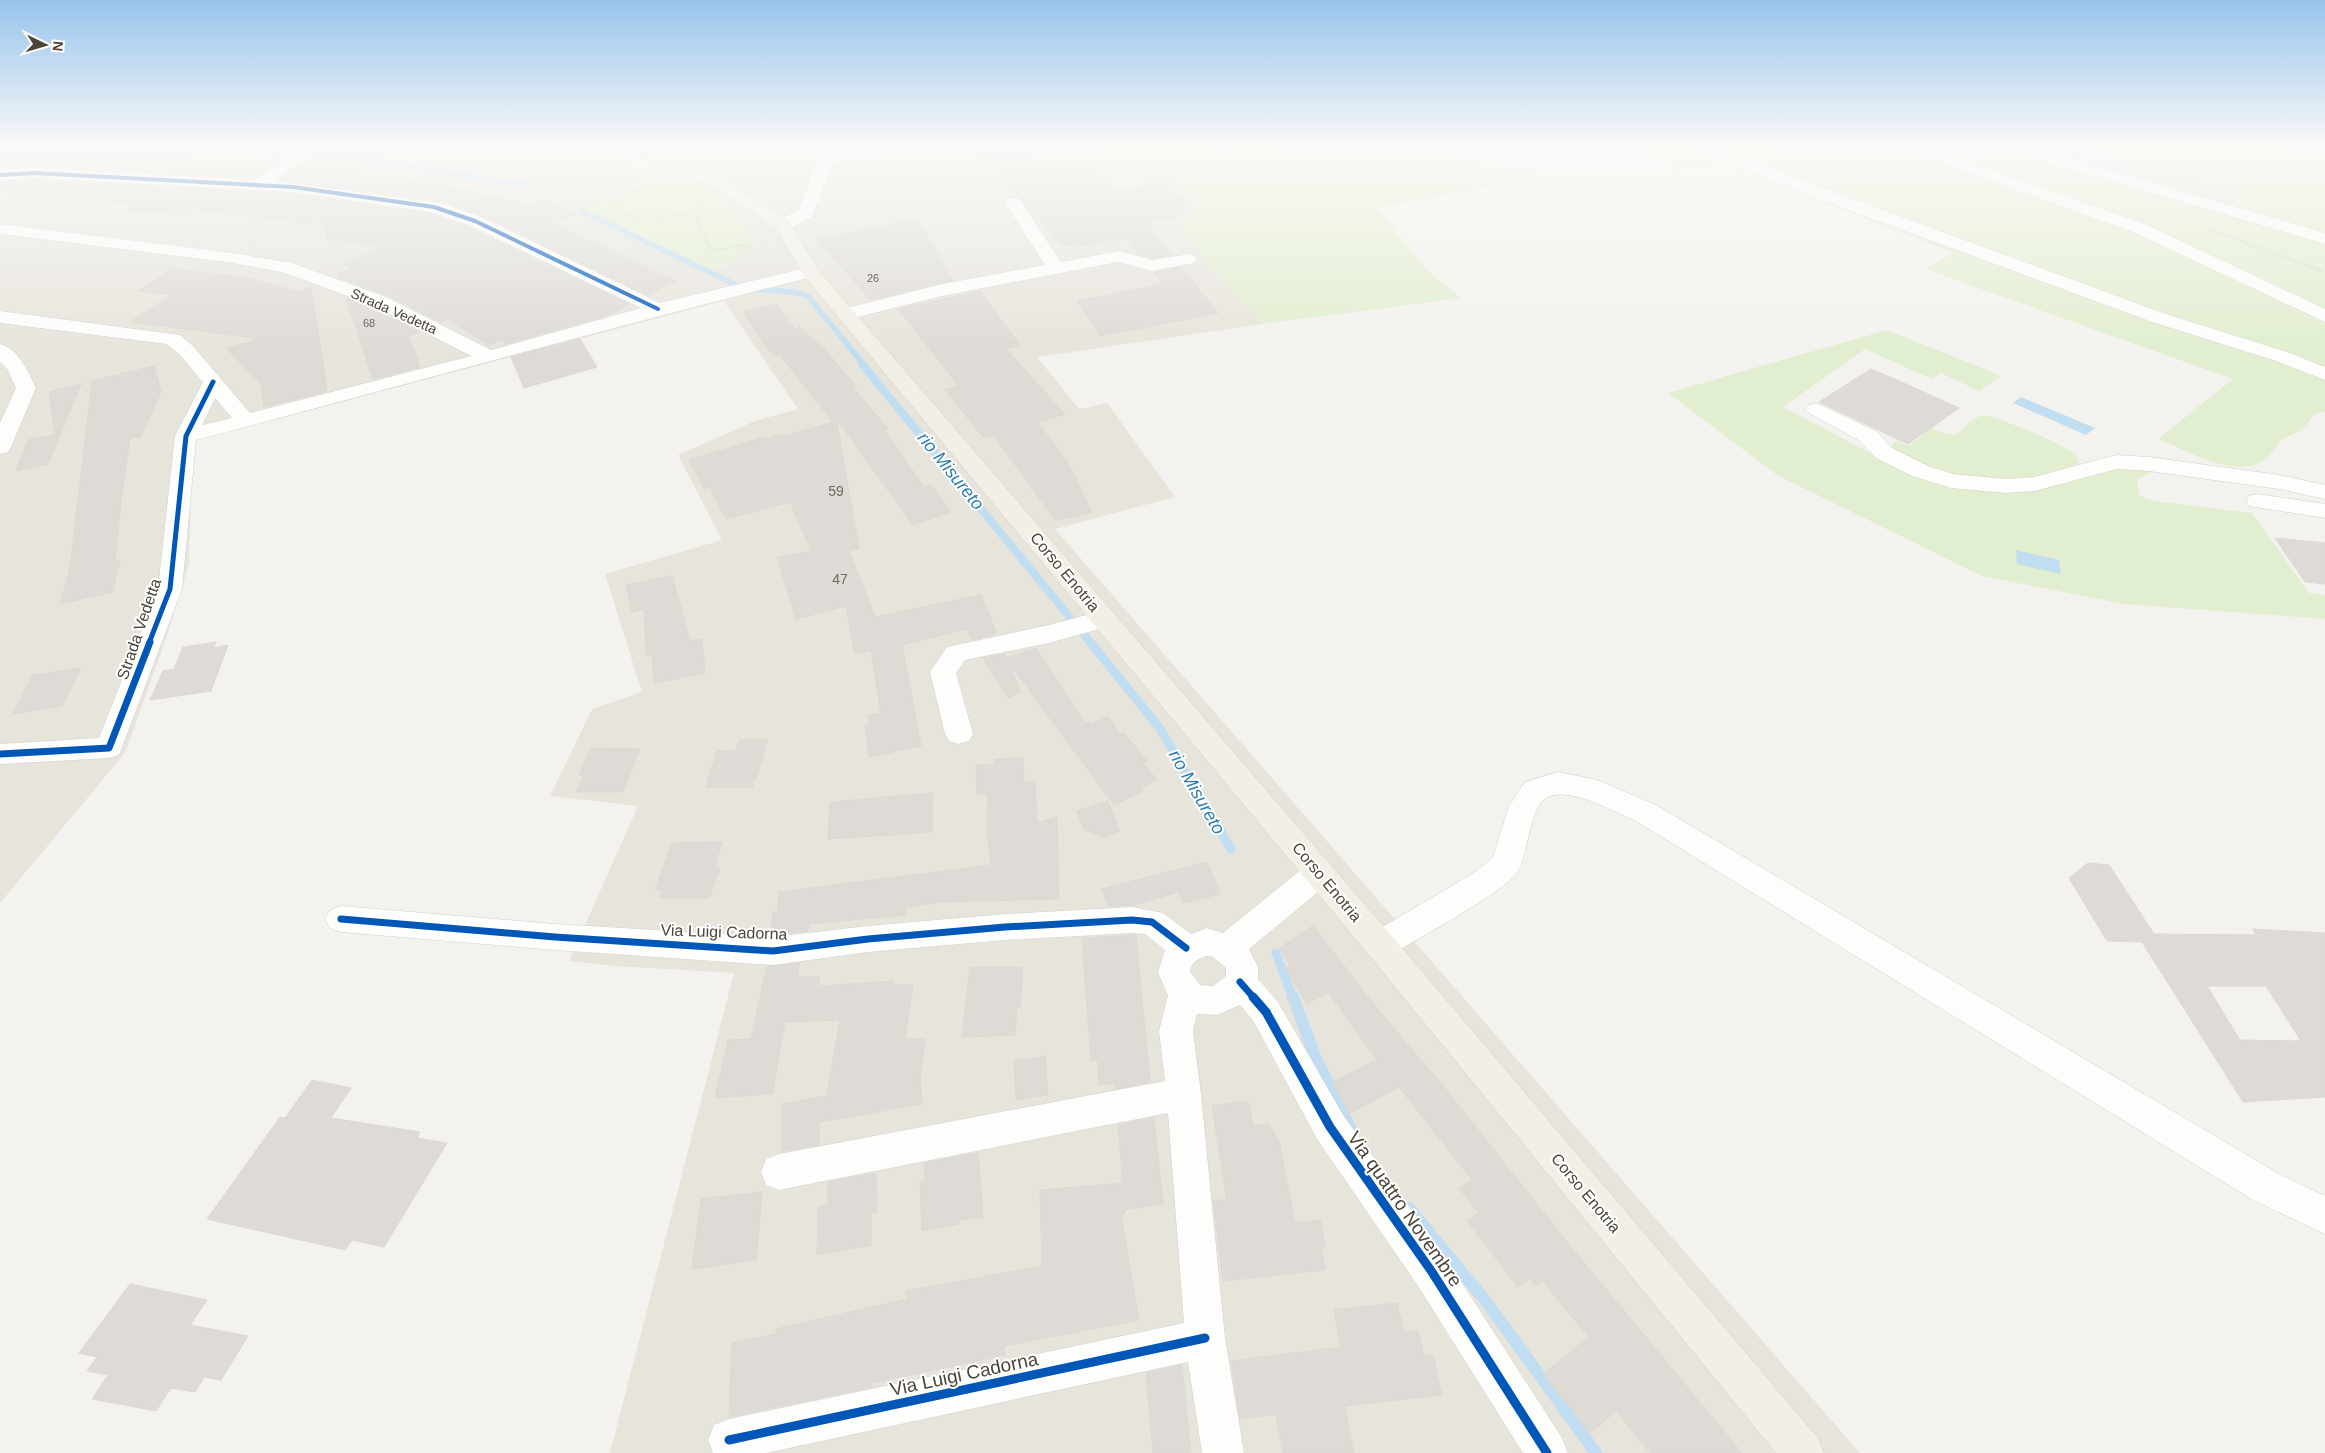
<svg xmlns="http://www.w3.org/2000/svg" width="2325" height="1453" font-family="Helvetica,sans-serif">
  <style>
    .residential { fill: #e7e4dc }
    .green { fill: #e1eecf }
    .parking { fill: #e6e3df }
    .water { fill: #c0ddf1 }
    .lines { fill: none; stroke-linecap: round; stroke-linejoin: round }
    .stream-far3 { stroke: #c0ddf1; stroke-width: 5.5 }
    .stream-far2 { stroke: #c0ddf1; stroke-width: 8 }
    .stream-far1 { stroke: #c0ddf1; stroke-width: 9 }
    .stream { stroke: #c0ddf1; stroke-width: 12 }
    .building { fill: #dedbd6; stroke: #dcd9d4; fill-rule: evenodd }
    .minor-casing { stroke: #d2d0cb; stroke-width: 1 }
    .major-casing { stroke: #d6cebb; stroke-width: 1 }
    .path { stroke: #d3d2cc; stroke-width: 2; stroke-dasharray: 2 2; stroke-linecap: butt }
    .minor { fill: #fdfdfc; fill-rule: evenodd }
    .major { fill: #f2efe6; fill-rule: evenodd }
    .cycleway-far3-casing { stroke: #fff; stroke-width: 5.5 }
    .cycleway-far2-casing { stroke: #fff; stroke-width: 8 }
    .cycleway-far1-casing { stroke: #fff; stroke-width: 10 }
    .cycleway-casing { stroke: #fff; stroke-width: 12 }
    .cycleway-far3 { stroke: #0057b8; stroke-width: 4 }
    .cycleway-far2 { stroke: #0057b8; stroke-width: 5 }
    .cycleway-far1 { stroke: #0057b8; stroke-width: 7 }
    .cycleway { stroke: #0057b8; stroke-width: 9 }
    .labels { text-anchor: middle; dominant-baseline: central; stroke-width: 4; stroke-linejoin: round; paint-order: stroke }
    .far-number-label { font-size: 11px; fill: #706a61 }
    .far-street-label { font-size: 14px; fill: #4b4439; stroke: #fff }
    .number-label { font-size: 14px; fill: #706a61 }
    .street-label { font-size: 16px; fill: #4b4439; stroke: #fff }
    .water-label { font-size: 18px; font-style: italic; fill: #2e7ab2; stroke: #fff }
    .near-street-label { font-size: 19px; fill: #4b4439; stroke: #fff }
  </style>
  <rect width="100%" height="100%" fill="#f4f2ee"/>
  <polygon class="residential" points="0,148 1101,148 1117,173 1113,186 1172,174 1195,198 1193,215 1177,219 1191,245 1263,324 1037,357 1079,409 1107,403 1175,497 1055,529 1860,1453 610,1453 734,973 615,966 569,961 638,806 550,796 592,709 642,692 605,574 722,540 678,455 755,421 798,409 724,301 192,441 189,564 166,639 125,753 0,903"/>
  <g class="green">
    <path d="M1101,148h108l4,7 39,-7h147l143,29 -164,31c24,33 49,67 84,90l-199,26 -72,-79 -14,-26 16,-4 2,-17 -23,-23 -59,11 -7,-10 11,-3z"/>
    <path d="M1651,148h650l24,8v256c-14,0 -14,9 -23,17 -4,5 -14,6 -20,11 -7,8 -12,17 -21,22 -29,16 -74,-12 -103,-23l75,-60 -308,-110 28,-16 -227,-89 -52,5z"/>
    <path d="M656,172c24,7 63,16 78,37 11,16 4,21 24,35l-28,13 7,3 -22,11 -81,-38 -3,1 -47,-24z"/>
    <polygon points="1887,330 2001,376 1979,391 1941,373 1932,379 1865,349 1783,407 1897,467 1990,490 2118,467 2155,470 2137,480 2140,496 2155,501 2252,513 2309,593 2325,595 2325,619 2124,604 1982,576 1777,475 1668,393"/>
    <path d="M1983,415c15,2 85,30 93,41 2,3 2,4 3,7l-40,15 -66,3 -63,-19 -19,-15 5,-7 13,6 22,-18c37,17 24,-4 52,-13z"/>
  </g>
  <g class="parking">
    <polygon points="1930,148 1990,148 2002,152 1979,163"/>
    <polygon points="2032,148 2088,148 2239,192 2232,208"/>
    <polygon points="766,247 782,259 791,270 765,278 746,269 732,276 719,270"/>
  </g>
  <g class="water">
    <polygon points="2021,397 2095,428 2086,435 2013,403"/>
    <polygon points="2016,550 2059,560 2061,574 2017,564"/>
  </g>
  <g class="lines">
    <g class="stream-far3">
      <polyline points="191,148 341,155 529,186"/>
      <path d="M581,211l162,77c20,4 50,1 65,8l56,69"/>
    </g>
    <polyline class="stream-far2" points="862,364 1091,643"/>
    <g class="stream-far1">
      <polyline points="1090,642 1159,727 1231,849"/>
      <polyline points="1276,953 1293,998"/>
    </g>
    <g class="stream">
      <polyline points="1293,997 1316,1059 1350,1127"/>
      <polyline points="1409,1208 1485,1300 1596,1453"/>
    </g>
  </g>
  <g class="building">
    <polygon points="975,148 1021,148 1039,169 1080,164 1083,169 1096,167 1112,192 1164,182 1185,203 1177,205 1186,215 1147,222 1171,255 1153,258 1140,255 1126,237 1080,246 1078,243 1063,246"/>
    <polygon points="18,153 145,157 237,163 241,160 275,163 255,178 35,166 0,168 0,154 14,155"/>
    <polygon points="297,166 409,178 403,181 448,186 531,205 545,199 576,213 551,223 676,281 647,295 482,215 441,201 280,180"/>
    <polygon points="35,180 293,194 431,214 468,227 629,304 606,316 505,344 503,339 488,345 448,319 441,322 387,295 340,278 338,274 351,268 344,264 384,246 327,239 321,220 306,223 193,209 186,214 126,210 135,204 28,197 31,195 0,192 0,182"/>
    <polygon points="909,221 912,224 919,223 953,280 871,300 816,239"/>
    <polygon points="1181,267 1218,313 1100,336 1077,301 1163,284 1154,273"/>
    <polygon points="172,269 248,278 300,292 311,287 327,391 264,407 261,384 226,348 262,339 130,322 171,295 138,291"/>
    <polygon points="980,291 1020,345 1006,349 1065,414 1037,422 1070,466 1092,513 1055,520 994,436 984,438 945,390 959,386 898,309"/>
    <polygon points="346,298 371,307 420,332 409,336 420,367 373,379"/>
    <polygon points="777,304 795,329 800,327 826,351 855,385 852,386 888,429 884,430 924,487 931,485 951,512 913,525 836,418 859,549 849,551 875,617 981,595 997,634 972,640 966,629 902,645 921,746 869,757 865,725 870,724 868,716 881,713 871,651 855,654 846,606 796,619 777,557 811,551 790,502 726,519 710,487 704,488 689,460 765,437 766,439 780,434 782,437 833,422 780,355 775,356 766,347 743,312"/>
    <polygon points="580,339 597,367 524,388 511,357"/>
    <polygon points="154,366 161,392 140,437 130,438 121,500 115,562 120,561 112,592 60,604 70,568 92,381"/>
    <polygon points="1871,369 1897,380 1959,408 1908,444 1819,402"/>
    <polygon points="81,384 48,464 16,471 28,440 55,435 49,392"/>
    <polygon points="2275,538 2325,543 2325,584 2305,582"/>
    <polygon points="672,576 690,641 702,639 705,673 654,683 652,654 646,655 644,609 632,612 626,585"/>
    <polygon points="216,642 213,648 228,645 211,691 150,700 163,671 174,669 183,647"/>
    <polygon points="1036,648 1085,723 1089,721 1091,724 1108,717 1121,734 1124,733 1147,761 1143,763 1157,780 1141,788 1143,791 1114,805 1009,663 1021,692 1008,698 983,658 1005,654 1007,658"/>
    <polygon points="81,668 62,706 13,714 33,675"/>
    <polygon points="740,739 768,739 756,779 752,780 753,787 706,787 717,751 735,751"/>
    <polygon points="591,748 640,749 623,792 576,792 584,775 579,775"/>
    <polygon points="1023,758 1024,782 1035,782 1037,823 1057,817 1059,899 942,902 905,907 905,915 809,924 808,931 771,935 773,912 778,911 779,892 991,865 987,830 988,794 977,795 976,765 994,765 994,759"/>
    <polygon points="932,793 932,832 828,839 830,802"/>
    <polygon points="1108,801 1120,831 1104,837 1084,830 1077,811"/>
    <polygon points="722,842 714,868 720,868 709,898 660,898 662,890 655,890 672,843"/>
    <polygon points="1207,862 1220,894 1183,903 1178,892 1134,905 1108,906 1102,889"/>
    <path d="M2088,863l21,2 45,69 102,1 -3,-6 72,4v164l-82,5 -101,-160 -35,-1 -38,-63zM2207,986h59l35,55 -61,-1z"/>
    <polygon points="1313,926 1375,1006 1444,1087 1571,1247 1742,1453 1650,1453 1616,1411 1589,1434 1567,1402 1565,1403 1543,1374 1589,1337 1542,1281 1536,1286 1530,1278 1518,1287 1467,1221 1479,1213 1459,1188 1472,1180 1399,1087 1349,1114 1333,1082 1377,1060 1328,992 1307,1004 1285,968 1290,965 1279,948"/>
    <polygon points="1136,935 1150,1082 1115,1089 1115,1083 1099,1085 1098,1060 1091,1061 1082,938"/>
    <polygon points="800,963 797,977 820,977 818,986 894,981 893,985 913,985 905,1039 925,1039 920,1077 922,1104 819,1122 819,1145 782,1151 782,1104 827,1096 840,1020 785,1022 772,1094 715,1098 728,1040 751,1039 767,966"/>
    <polygon points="970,967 1023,967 1020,1007 1017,1007 1015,1035 962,1037"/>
    <polygon points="1045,1056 1048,1095 1016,1100 1014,1061"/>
    <polygon points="312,1080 351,1088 331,1118 420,1132 417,1138 447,1143 384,1247 352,1240 345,1250 207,1219 280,1117 285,1118"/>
    <polygon points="1248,1101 1253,1126 1269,1124 1279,1141 1295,1223 1320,1220 1325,1247 1321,1247 1325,1270 1223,1281 1213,1200 1227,1200 1212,1106"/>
    <polygon points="1154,1118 1163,1204 1124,1210 1125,1214 1121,1215 1139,1320 1004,1346 1005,1355 872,1383 872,1387 729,1417 732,1343 776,1334 776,1329 907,1299 906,1291 1042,1266 1040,1190 1123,1183 1118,1125"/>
    <polygon points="978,1153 983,1217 959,1220 959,1224 922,1231 920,1182 925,1181 924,1163"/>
    <polygon points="876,1173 877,1212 871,1213 871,1245 817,1255 818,1207 828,1205 828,1182"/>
    <polygon points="762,1192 756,1260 692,1269 701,1199"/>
    <polygon points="130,1284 207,1300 190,1325 248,1336 221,1380 204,1377 195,1392 171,1388 156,1411 92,1399 108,1375 87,1371 97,1357 79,1353"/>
    <polygon points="1397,1303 1404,1333 1418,1331 1424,1356 1433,1355 1442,1395 1345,1406 1354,1453 1283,1453 1276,1414 1240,1419 1231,1361 1341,1347 1334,1310"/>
    <polygon points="1182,1365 1191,1453 1153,1453 1146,1373"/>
  </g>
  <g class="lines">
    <defs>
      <g id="minor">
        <path d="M298,148h18l-41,33 165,22 41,14 179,86 150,-36 6,1 3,4 -3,4c-207,51 -413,110 -620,164l-14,149 -63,166 -10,3 -109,6v-20l99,-6 59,-149 17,-153 28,-54 -24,-28 -12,-10 -167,-21v-12l180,24 13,11 57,67 221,-57 -99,-51 -90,-33 -56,-10 -226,-28v-10l226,28 66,11 94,34 105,53 150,-42 -172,-83 -38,-13 -138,-20 -258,-14 -35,2v-10l35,-2 221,12zM215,398l17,20 -30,7z"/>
        <polygon points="822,148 838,148 836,154 866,148 901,148 893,153 832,164 812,217 789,229 777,229 774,225 777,221 799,210"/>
        <polygon points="1697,148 1720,148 1809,183 2166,314 2290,353 2325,367 2325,380 2276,361 2152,322 1797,191 1699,151"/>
        <polygon points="1905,148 1929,148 2145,224 2325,309 2325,322 2133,232 1907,151"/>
        <polygon points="2008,148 2034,148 2325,233 2325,244 2010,151"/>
        <polygon points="1013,198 1019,199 1061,262 1119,251 1153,260 1188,254 1194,255 1197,259 1194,263 1152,271 1118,262 942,296 846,320 839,318 836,314 839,310 942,284 1045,265 1005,203 1007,199"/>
        <path d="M0,344c19,5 28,28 36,44l-25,59 -3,5 -8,2v-31l16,-35 -9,-19 -7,-7z"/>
        <polygon points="1816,403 1876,431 1892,448 1928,466 1953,474 2006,479 2034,477 2116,455 2149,457 2279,475 2325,485 2325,499 2279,489 2149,471 2117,469 2035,491 2006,493 1951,488 1912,476 1876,458 1860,441 1809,413 1805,409 1809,405"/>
        <polygon points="2257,494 2325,504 2325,518 2249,506 2246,501 2249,496"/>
        <polygon points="1105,610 1114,613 1118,619 1114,625 1049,643 965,660 956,673 973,734 969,741 959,744 949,741 945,734 930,672 947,647 1049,625"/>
        <path d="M1558,772l39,8 59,25 623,369 46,22v38l-72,-34 -617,-379c-21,-9 -69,-36 -90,-23 -16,9 -18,56 -28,73 -14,22 -100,67 -127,84l-11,4 -11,-4 -5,-10 5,-10 106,-63 18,-15 16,-51 16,-24z"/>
        <path d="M1319,861l11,3 4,9 -4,9 -81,67 9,18v12l20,23 65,113 103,143 116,180 6,15h-45l-105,-167 -101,-147 -63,-117 -14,-17 -23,10 -20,-1 -4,17 8,63 24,244 19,115h-42l-14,-91 -422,91h-53l-5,-13 6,-15 15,-6 455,-96 -16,-210 -389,77 -13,-5 -5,-13 5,-13 13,-5 386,-73 -6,-50 9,-35 -10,-24 7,-22 -20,-16 -13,-1 -127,7 -137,12 -95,13 -218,-15 -214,-18 -11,-4 -5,-9 5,-9 11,-4 214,18 218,13 95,-11 137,-12 127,-7 31,6 28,21 16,-6 16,5 85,-69zM1207,956l6,1 13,11v8l-13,10 -13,-1 -10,-13c2,-11 7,-13 17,-16z"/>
      </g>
      <polygon id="major" points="372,148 491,148 604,153 688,168 723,179 789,221 818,270 1391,935 1818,1438 1824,1453 1776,1453 1369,955 804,276 776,228 711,185 679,175 604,163 380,153"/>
    </defs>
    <use href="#minor" class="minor-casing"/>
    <use href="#major" class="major-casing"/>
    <g class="path">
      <path d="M645,187l-17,5 -14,11c14,26 56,13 80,9l16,36 6,2 28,-5 14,6"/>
      <polyline points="694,212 705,200"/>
      <polyline points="2209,229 2325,272"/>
    </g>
    <use href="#minor" class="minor"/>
    <use href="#major" class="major"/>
    <defs>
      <polyline id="cycleway-far3" points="0,175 35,173 293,187 434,207 475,221 658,309"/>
      <polyline id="cycleway-far2" points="149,643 170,589 186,436 213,382"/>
      <g id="cycleway-far1">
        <polyline points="0,754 109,748 150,642"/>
        <polyline points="341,919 555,937 773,951 868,939 1005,927 1132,920 1152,922 1186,948"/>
        <polyline points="1240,982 1254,998"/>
      </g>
      <g id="cycleway">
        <polyline points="1253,997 1266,1012 1330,1127 1432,1272 1547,1453"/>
        <polyline points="729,1440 1205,1338"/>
      </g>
    </defs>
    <use href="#cycleway-far3" class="cycleway-far3-casing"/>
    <use href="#cycleway-far2" class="cycleway-far2-casing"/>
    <use href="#cycleway-far1" class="cycleway-far1-casing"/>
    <use href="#cycleway" class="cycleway-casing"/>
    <use href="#cycleway-far3" class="cycleway-far3"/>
    <use href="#cycleway-far2" class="cycleway-far2"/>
    <use href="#cycleway-far1" class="cycleway-far1"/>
    <use href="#cycleway" class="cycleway"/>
  </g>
  <linearGradient id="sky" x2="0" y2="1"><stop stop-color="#98c4ec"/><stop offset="0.42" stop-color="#faf9f7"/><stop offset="1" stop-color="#faf9f7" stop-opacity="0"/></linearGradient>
  <rect width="2325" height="352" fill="url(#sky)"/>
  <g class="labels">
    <g class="far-number-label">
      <text x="873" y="278">26</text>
      <text x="369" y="323">68</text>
    </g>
    <g class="far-street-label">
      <text transform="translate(394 311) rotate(24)">Strada Vedetta</text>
    </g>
    <g class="number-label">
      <text x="836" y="491">59</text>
      <text x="840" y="579">47</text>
    </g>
    <g class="street-label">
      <text transform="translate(1065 572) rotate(50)">Corso Enotria</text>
      <text transform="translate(139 629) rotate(-71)">Strada Vedetta</text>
      <text transform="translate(1327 882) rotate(50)">Corso Enotria</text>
      <text transform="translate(724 932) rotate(2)">Via Luigi Cadorna</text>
      <text transform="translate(1586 1193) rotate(50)">Corso Enotria</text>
    </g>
    <g class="water-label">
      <text transform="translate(951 471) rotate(51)">rio Misureto</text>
      <text transform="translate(1197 792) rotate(60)">rio Misureto</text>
    </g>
    <g class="near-street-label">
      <text transform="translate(1405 1209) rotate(55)">Via quattro Novembre</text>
      <text transform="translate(964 1374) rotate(-12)">Via Luigi Cadorna</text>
    </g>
  </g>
  <g transform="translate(45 45) rotate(95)" stroke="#ffffff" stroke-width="4" paint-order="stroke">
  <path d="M0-4L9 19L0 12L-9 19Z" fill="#4b4439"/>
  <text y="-8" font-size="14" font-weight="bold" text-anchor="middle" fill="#4b4439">N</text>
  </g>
</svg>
